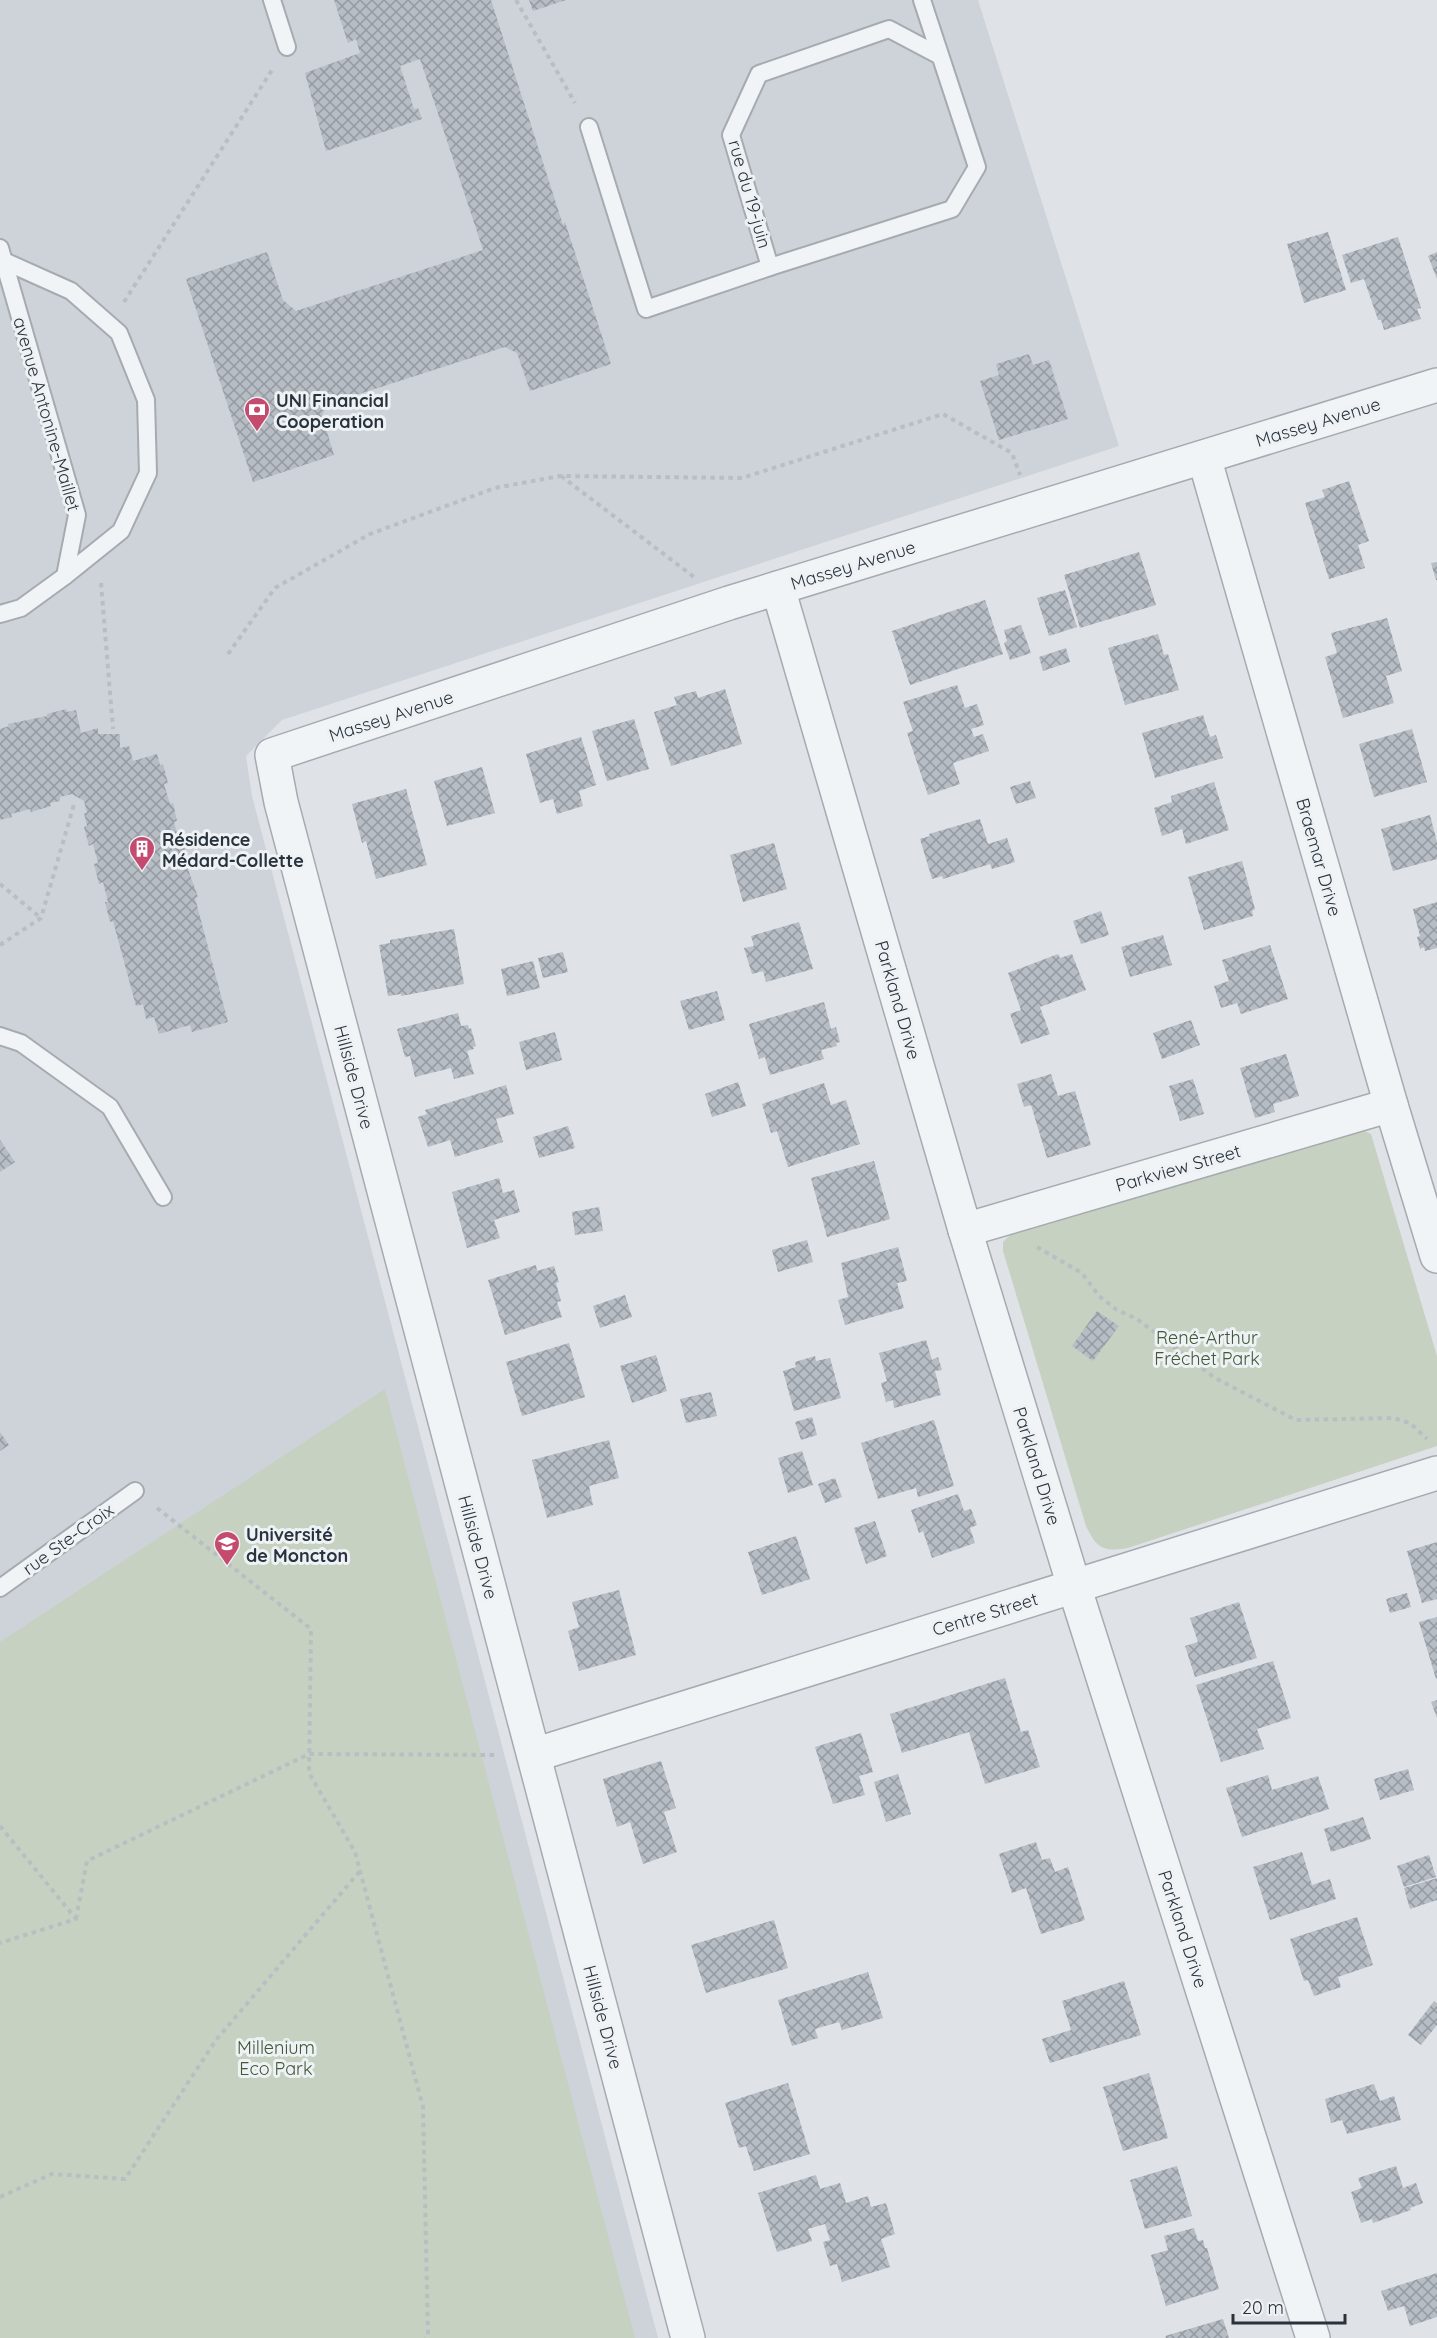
<svg xmlns="http://www.w3.org/2000/svg" width="1437" height="2338" font-family="Quicksand,sans-serif">
  <style>
    .built { fill: #cdd3d9 }
    .green { fill: #c7d1c1 }
    .building { fill: url(#building-cross-hatch) }
    .lines { fill: none; stroke-linecap: round; stroke-linejoin: round }
    .lane-casing { stroke: #a5abb1; stroke-width: 20 }
    .street-casing { stroke: #a5abb1; stroke-width: 36 }
    .path { stroke: #b9bec2; stroke-width: 4; stroke-dasharray: 4.5 4.5; stroke-linecap: butt }
    .lane { stroke: #f1f4f6; stroke-width: 16 }
    .street { stroke: #f1f4f6; stroke-width: 33 }
    .labels { text-anchor: middle; dominant-baseline: central; stroke-width: 6; stroke-linejoin: round; paint-order: stroke }
    .street-label { font-size: 18px; fill: #29333d; stroke: #eef2f5 }
    .poi-label { font-size: 18px; font-weight: bold; fill: #29333d; stroke: #eef2f5; text-anchor: start }
    .park-label { font-size: 18px; fill: #425837; stroke: #eef2f5 }
  </style>
  <defs>
    <pattern id="building-cross-hatch" width="8" height="8" patternUnits="userSpaceOnUse" patternTransform="scale(1.5)"><rect width="8" height="8" fill="#b7bdc4"/><path d="M0 0l8 8M0 8l8-8" fill="none" stroke="#959aa0"/></pattern>
  </defs>
  <rect width="100%" height="100%" fill="#dfe3e7"/>
  <polygon class="built" points="0,0 978,0 1119,446 282,720 246,756 252,796 658,2338 0,2338"/>
  <g class="green">
    <path d="M1360,1129l11,5 66,222v90l-309,102c-25,4 -31,1 -42,-22l-83,-275v-9l10,-10z"/>
    <polygon points="385,1389 635,2338 0,2338 0,1642"/>
  </g>
  <g class="building">
    <polygon points="334,0 491,0 563,225 565,222 611,364 530,391 517,353 505,347 328,404 322,415 334,455 253,482 186,279 267,252 283,300 296,311 483,250 420,59 400,66 414,109 418,108 422,119 326,151 305,73 360,53 356,39 348,43"/>
    <polygon points="529,0 566,0 533,11"/>
    <polygon points="1328,232 1346,290 1304,303 1287,244"/>
    <polygon points="1398,237 1421,308 1417,309 1421,319 1384,330 1381,320 1378,320 1364,279 1351,283 1342,255"/>
    <polygon points="1437,252 1437,279 1428,256"/>
    <polygon points="1029,354 1033,365 1049,360 1068,419 999,440 980,381 999,375 996,364"/>
    <polygon points="1349,481 1369,541 1358,545 1365,568 1329,579 1305,503 1325,497 1322,490"/>
    <polygon points="1139,552 1156,605 1080,628 1064,575"/>
    <polygon points="1437,562 1437,580 1436,580 1431,563"/>
    <polygon points="1065,590 1077,627 1049,636 1037,598"/>
    <polygon points="985,600 1003,654 910,685 892,631"/>
    <polygon points="1387,618 1402,671 1386,676 1394,703 1343,718 1325,657 1337,653 1331,633"/>
    <polygon points="1021,625 1031,653 1010,660 1004,643 1007,641 1004,630"/>
    <polygon points="1158,634 1164,655 1168,654 1179,690 1125,705 1108,648"/>
    <polygon points="1066,648 1070,662 1043,671 1039,657"/>
    <polygon points="957,685 965,708 977,704 984,725 971,729 974,737 983,734 989,751 953,763 960,784 928,795 907,733 913,731 903,702"/>
    <polygon points="725,689 742,744 671,766 654,712 677,705 674,697 696,691 698,698"/>
    <polygon points="66,709 67,712 76,710 81,733 98,728 98,734 120,734 120,748 129,746 133,761 157,754 160,765 163,764 168,783 164,784 170,804 173,803 177,821 174,822 179,841 183,841 188,860 185,861 198,897 195,898 228,1022 192,1032 190,1025 159,1034 154,1017 146,1019 143,1004 136,1006 113,921 110,922 105,902 108,902 103,882 99,884 94,864 98,863 93,844 89,846 84,827 87,826 84,813 87,813 84,801 72,794 60,797 60,801 50,803 51,806 31,812 30,809 11,814 12,817 0,820 0,729 9,726 8,724 47,716 47,714"/>
    <polygon points="1203,715 1210,737 1216,735 1223,758 1155,778 1142,733"/>
    <polygon points="634,719 649,769 607,781 592,731"/>
    <polygon points="1412,729 1427,782 1374,797 1359,744"/>
    <polygon points="581,737 596,785 579,791 583,806 557,814 553,799 540,803 526,754"/>
    <polygon points="482,767 495,813 447,826 434,781"/>
    <polygon points="1030,781 1036,798 1016,804 1010,787"/>
    <polygon points="1214,782 1229,830 1186,844 1182,829 1162,836 1154,808 1172,802 1171,796"/>
    <polygon points="406,789 427,865 376,879 366,841 362,843 352,804"/>
    <polygon points="1430,815 1437,842 1437,859 1393,871 1381,829"/>
    <polygon points="980,819 988,844 1007,838 1015,862 992,869 990,864 943,879 942,876 932,879 920,839 930,836 929,834"/>
    <polygon points="774,843 787,889 743,902 730,855"/>
    <polygon points="1242,861 1255,909 1252,911 1253,916 1204,930 1188,877"/>
    <polygon points="1437,902 1437,948 1425,951 1424,947 1420,949 1417,937 1420,936 1413,909"/>
    <polygon points="1101,911 1109,935 1081,944 1073,921"/>
    <polygon points="799,922 813,969 766,982 763,971 752,974 744,948 754,946 751,936"/>
    <polygon points="454,929 464,984 401,996 401,994 388,996 379,945 390,943 390,940"/>
    <polygon points="1163,935 1172,965 1130,977 1121,947"/>
    <polygon points="1270,945 1288,999 1241,1014 1237,1003 1221,1008 1214,986 1229,981 1222,960"/>
    <polygon points="563,952 568,972 543,978 538,958"/>
    <polygon points="1058,954 1060,958 1072,954 1086,990 1040,1007 1050,1034 1021,1044 1010,1014 1021,1010 1008,973"/>
    <polygon points="533,961 540,988 507,996 501,969"/>
    <polygon points="717,991 725,1020 689,1030 680,1001"/>
    <polygon points="824,1002 831,1029 836,1027 840,1042 836,1043 837,1046 821,1050 824,1059 770,1075 765,1057 759,1059 749,1024"/>
    <polygon points="458,1013 461,1026 468,1025 469,1029 471,1028 476,1046 473,1047 474,1049 467,1051 474,1074 454,1079 451,1068 415,1077 410,1056 405,1057 397,1029"/>
    <polygon points="1191,1020 1200,1045 1162,1059 1153,1033"/>
    <polygon points="555,1032 562,1060 526,1070 519,1042"/>
    <polygon points="1286,1054 1299,1096 1273,1104 1275,1112 1255,1118 1240,1068"/>
    <polygon points="1051,1074 1058,1096 1075,1091 1091,1145 1047,1158 1031,1105 1024,1107 1017,1084"/>
    <polygon points="1193,1079 1204,1114 1180,1121 1169,1086"/>
    <polygon points="738,1082 746,1106 712,1117 705,1094"/>
    <polygon points="824,1083 831,1105 846,1100 860,1144 788,1167 777,1131 771,1133 762,1104"/>
    <polygon points="506,1085 514,1114 496,1119 503,1142 455,1157 450,1140 428,1147 418,1117 427,1114 425,1110"/>
    <polygon points="568,1126 575,1148 539,1158 533,1137"/>
    <polygon points="0,1140 15,1162 0,1172"/>
    <polygon points="874,1161 890,1219 827,1237 811,1178"/>
    <polygon points="499,1178 503,1193 514,1190 520,1212 494,1220 500,1238 467,1248 452,1192"/>
    <polygon points="599,1207 603,1231 575,1235 572,1212"/>
    <polygon points="807,1240 813,1262 778,1272 772,1250"/>
    <polygon points="898,1247 907,1281 897,1283 904,1308 845,1325 838,1300 848,1297 841,1263"/>
    <polygon points="536,1265 537,1271 554,1266 559,1282 556,1283 561,1301 557,1302 562,1317 505,1335 488,1280"/>
    <polygon points="625,1295 632,1317 600,1328 593,1306"/>
    <polygon points="1097,1311 1119,1326 1093,1361 1072,1346"/>
    <polygon points="926,1340 932,1360 938,1357 942,1370 935,1371 941,1395 894,1408 893,1400 886,1402 881,1383 887,1381 879,1353"/>
    <polygon points="569,1343 585,1397 522,1416 506,1362"/>
    <polygon points="656,1355 667,1391 632,1403 620,1366"/>
    <polygon points="815,1356 816,1361 830,1358 841,1398 794,1411 783,1371 796,1367 795,1362"/>
    <polygon points="711,1392 717,1416 686,1423 680,1399"/>
    <polygon points="812,1417 817,1435 801,1440 795,1422"/>
    <polygon points="934,1420 954,1486 918,1497 916,1488 878,1499 861,1443"/>
    <polygon points="0,1432 9,1445 0,1451"/>
    <polygon points="609,1440 619,1478 589,1486 593,1505 547,1518 532,1460"/>
    <polygon points="802,1451 813,1485 788,1493 778,1458"/>
    <polygon points="835,1478 842,1497 825,1503 818,1484"/>
    <polygon points="958,1494 964,1511 971,1509 977,1525 970,1528 975,1543 932,1558 923,1531 919,1533 911,1510"/>
    <polygon points="875,1521 887,1556 866,1564 854,1528"/>
    <polygon points="796,1536 810,1579 762,1595 748,1552"/>
    <polygon points="1437,1542 1437,1599 1422,1603 1407,1551"/>
    <polygon points="619,1590 636,1655 579,1671 568,1631 579,1627 572,1602"/>
    <polygon points="1407,1593 1411,1607 1390,1613 1386,1599"/>
    <polygon points="1239,1602 1257,1658 1195,1677 1185,1646 1198,1642 1190,1618"/>
    <polygon points="1437,1617 1437,1679 1436,1679 1419,1622"/>
    <polygon points="1273,1661 1291,1718 1257,1729 1264,1749 1221,1762 1196,1685"/>
    <polygon points="1005,1678 1021,1732 1028,1730 1040,1767 985,1784 969,1732 902,1753 890,1714"/>
    <polygon points="1437,1700 1437,1718 1431,1702"/>
    <polygon points="861,1733 873,1772 859,1776 865,1795 833,1804 815,1747"/>
    <polygon points="661,1761 676,1808 664,1812 677,1852 643,1864 630,1822 617,1827 603,1779"/>
    <polygon points="1408,1769 1414,1790 1380,1800 1374,1779"/>
    <polygon points="898,1774 911,1814 886,1822 874,1782"/>
    <polygon points="1268,1775 1272,1790 1318,1776 1329,1809 1242,1837 1226,1788"/>
    <polygon points="1363,1817 1371,1839 1331,1852 1324,1829"/>
    <polygon points="1036,1842 1042,1860 1050,1858 1055,1872 1068,1867 1085,1920 1041,1934 1026,1888 1012,1893 999,1854"/>
    <polygon points="1302,1852 1312,1885 1330,1879 1336,1899 1270,1920 1253,1867"/>
    <polygon points="1429,1855 1436,1877 1404,1887 1397,1866"/>
    <polygon points="1437,1878 1437,1900 1410,1909 1404,1888"/>
    <polygon points="1357,1917 1373,1965 1338,1977 1341,1987 1314,1996 1308,1980 1304,1981 1290,1939"/>
    <polygon points="774,1920 788,1968 706,1993 691,1945"/>
    <polygon points="868,1972 883,2018 842,2030 839,2022 815,2029 818,2038 792,2046 778,2000"/>
    <polygon points="1124,1981 1141,2035 1050,2063 1042,2039 1071,2030 1062,2001"/>
    <polygon points="1434,2001 1437,2003 1437,2025 1421,2045 1408,2035"/>
    <polygon points="1149,2073 1168,2138 1123,2151 1103,2087"/>
    <polygon points="788,2083 810,2154 754,2171 746,2146 739,2148 725,2103"/>
    <polygon points="1374,2084 1380,2101 1394,2096 1401,2120 1347,2134 1342,2120 1331,2123 1325,2099"/>
    <polygon points="1177,2166 1192,2216 1145,2229 1130,2180"/>
    <polygon points="1396,2166 1403,2188 1416,2183 1423,2203 1410,2208 1411,2210 1373,2223 1372,2219 1361,2223 1351,2192 1362,2188 1358,2178"/>
    <polygon points="816,2175 820,2189 840,2183 846,2203 868,2196 871,2207 886,2203 895,2234 881,2239 890,2267 842,2282 837,2264 830,2266 823,2242 830,2240 825,2224 808,2229 812,2241 777,2252 758,2193"/>
    <polygon points="1194,2228 1198,2241 1203,2240 1205,2248 1207,2248 1219,2289 1166,2306 1151,2255 1168,2250 1164,2236"/>
    <polygon points="1437,2273 1437,2317 1410,2326 1404,2306 1388,2311 1381,2291"/>
    <polygon points="1223,2319 1229,2338 1166,2338 1165,2336"/>
  </g>
  <g class="lines">
    <defs>
      <g id="lane">
        <polyline points="272,0 287,47"/>
        <polyline points="922,0 977,167 952,209 770,267 731,135 759,74 889,29 940,56"/>
        <polyline points="589,127 646,309 770,267"/>
        <polyline points="0,248 77,515 65,576 21,608 0,614"/>
        <polyline points="4,261 71,291 119,333 146,400 148,473 121,531 65,576"/>
        <polyline points="0,1036 21,1043 110,1107 163,1197"/>
        <polyline points="0,1588 135,1491"/>
      </g>
      <g id="street">
        <polyline points="1204,457 1391,1105 1437,1256"/>
        <polyline points="778,588 965,1230 1074,1586 1313,2338"/>
        <polyline points="965,1230 1391,1105"/>
        <polyline points="534,1755 1437,1473"/>
        <polyline points="688,2338 281,802 272,755 729,603 1437,385"/>
      </g>
    </defs>
    <use href="#lane" class="lane-casing"/>
    <use href="#street" class="street-casing"/>
    <g class="path">
      <polyline points="516,0 575,103"/>
      <polyline points="124,302 272,70"/>
      <polyline points="561,476 694,577"/>
      <polyline points="101,583 113,729"/>
      <polyline points="228,654 275,588 370,534 495,488 560,476 742,478 943,414 1012,453 1020,475"/>
      <polyline points="0,884 41,918"/>
      <polyline points="0,945 41,918 75,801"/>
      <polyline points="1037,1247 1082,1273 1099,1296 1117,1310 1137,1319 1215,1378 1296,1420 1393,1418 1410,1423 1427,1439"/>
      <polyline points="157,1508 311,1629 309,1773 355,1852 423,2107 428,2335 425,2338"/>
      <polyline points="0,1826 76,1919 0,1943"/>
      <polyline points="76,1919 87,1861 309,1754 497,1755"/>
      <polyline points="0,2197 52,2174 125,2179 216,2040 360,1871"/>
    </g>
    <use href="#lane" class="lane"/>
    <use href="#street" class="street"/>
  </g>
  <defs>
    <symbol id="bank-pin" viewBox="-11 -11 22 30"><path d="M0 17L-7.5 6A9.5 9.5 0 1 1 7.5 6Z" fill="#c54b6e" stroke="#eef2f5"/><path d="M-6-4H6V4H-6ZM0-2.3a2.3 2.3 0 1 0 0 4.6a2.3 2.3 0 1 0 0-4.6Z" fill="#fff"/></symbol>
    <symbol id="building-pin" viewBox="-11 -11 22 30"><path d="M0 17L-7.5 6A9.5 9.5 0 1 1 7.5 6Z" fill="#c54b6e" stroke="#eef2f5"/><path d="M-4-6H4V6H1V3H-1V6H-4ZM-2.5-4.3h1.7v1.8h-1.7ZM.8-4.3h1.7v1.8H.8ZM-2.5-1h1.7V.8h-1.7ZM.8-1h1.7V.8H.8Z" fill="#fff"/></symbol>
    <symbol id="university-pin" viewBox="-11 -11 22 30"><path d="M0 17L-7.5 6A9.5 9.5 0 1 1 7.5 6Z" fill="#c54b6e" stroke="#eef2f5"/><path d="M0-5L7-2L0 1L-7-2ZM-4 1L0 2.5L4 1V4Q0 6-4 4Z" fill="#fff"/></symbol>
  </defs>
  <g fill-rule="evenodd">
    <use href="#bank-pin" x="242" y="395" width="30" height="40"/>
    <use href="#building-pin" x="127" y="834" width="30" height="40"/>
    <use href="#university-pin" x="212" y="1529" width="30" height="40"/>
  </g>
  <g class="labels">
    <g class="street-label">
      <text transform="translate(750 194) rotate(74)">rue du 19-juin</text>
      <text transform="translate(47 414) rotate(74)">avenue Antonine-Maillet</text>
      <text transform="translate(1318 422) rotate(-17)">Massey Avenue</text>
      <text transform="translate(853 565) rotate(-17)">Massey Avenue</text>
      <text transform="translate(391 716) rotate(-18)">Massey Avenue</text>
      <text transform="translate(1319 857) rotate(74)">Braemar Drive</text>
      <text transform="translate(898 1000) rotate(74)">Parkland Drive</text>
      <text transform="translate(354 1077) rotate(75)">Hillside Drive</text>
      <text transform="translate(1178 1168) rotate(-16)">Parkview Street</text>
      <text transform="translate(1037 1466) rotate(73)">Parkland Drive</text>
      <text transform="translate(68 1539) rotate(-36)">rue Ste-Croix</text>
      <text transform="translate(478 1547) rotate(75)">Hillside Drive</text>
      <text transform="translate(985 1614) rotate(-17)">Centre Street</text>
      <text transform="translate(1183 1929) rotate(72)">Parkland Drive</text>
      <text transform="translate(603 2017) rotate(75)">Hillside Drive</text>
    </g>
    <g class="poi-label">
      <text x="276" y="400">UNI Financial<tspan x="276" dy="21">Cooperation</tspan></text>
      <text x="162" y="839">Résidence<tspan x="162" dy="21">Médard-Collette</tspan></text>
      <text x="246" y="1534">Université<tspan x="246" dy="21">de Moncton</tspan></text>
    </g>
    <g class="park-label">
      <text x="1207" y="1337">René-Arthur<tspan x="1207" dy="21">Fréchet Park</tspan></text>
      <text x="276" y="2047">Millenium<tspan x="276" dy="21">Eco Park</tspan></text>
    </g>
  </g>
  <path d="M1233 2314v9h112v-9" fill="none" stroke="#29333d" stroke-width="3"/>
  <text x="1242" y="2314" font-size="18" fill="#29333d" stroke="#eef2f5" stroke-width="4.5" paint-order="stroke">20 m</text>
</svg>
